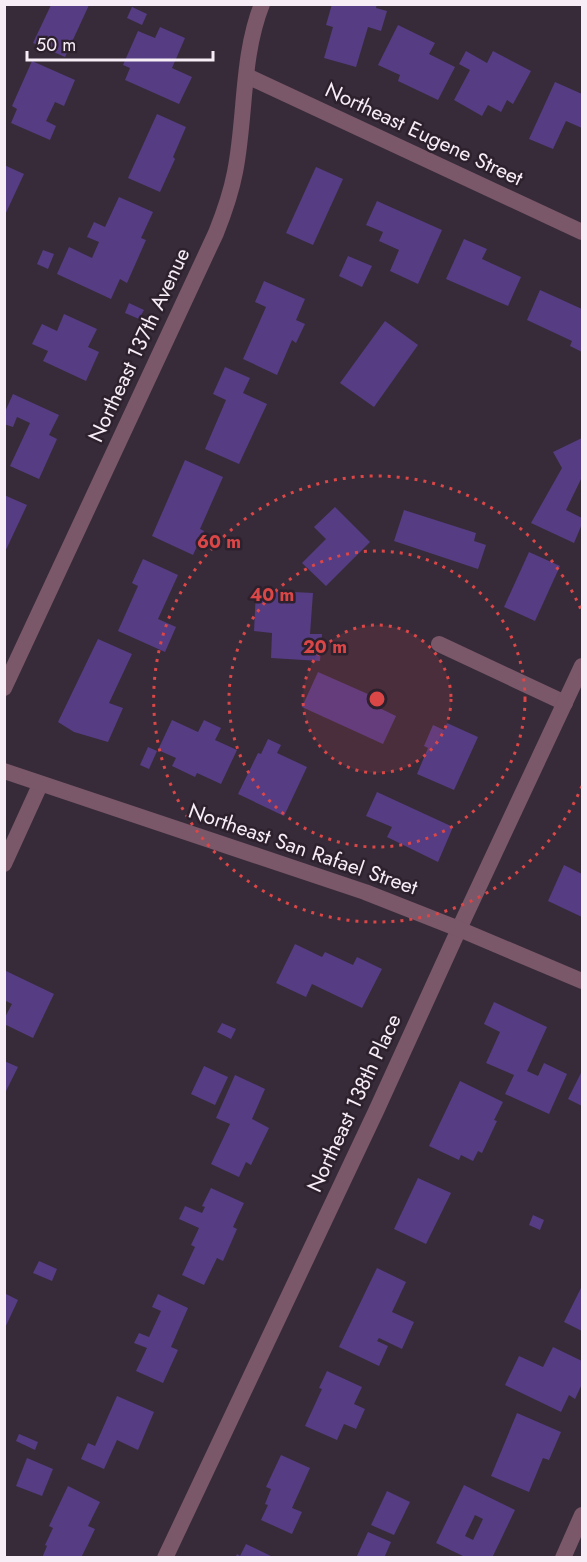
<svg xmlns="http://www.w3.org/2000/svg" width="587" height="1562" font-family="Jost,sans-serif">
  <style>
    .building { fill: #563c83; fill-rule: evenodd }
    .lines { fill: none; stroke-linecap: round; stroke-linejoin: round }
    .minor { stroke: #7a5769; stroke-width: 16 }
    .tertiary { stroke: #7a5769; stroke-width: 16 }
    .ring { fill: none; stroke: #db4647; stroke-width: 3; stroke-dasharray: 3 6 }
    .labels { text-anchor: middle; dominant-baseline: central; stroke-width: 5; stroke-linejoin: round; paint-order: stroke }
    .street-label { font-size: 21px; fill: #f6edf7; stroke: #2d212e }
    .centre { fill: #db4647; stroke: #2d212e; stroke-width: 3 }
    .ring-label { font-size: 18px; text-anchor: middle; font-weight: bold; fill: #db4647; stroke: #2d212e; stroke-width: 5; stroke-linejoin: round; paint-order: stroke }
  </style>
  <rect width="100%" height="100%" fill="#372b39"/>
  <g class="building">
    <polygon points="332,4 377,4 376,8 387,11 381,31 368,27 356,67 324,58 333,27 326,25"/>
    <polygon points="51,5 89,5 65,57 33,43"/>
    <polygon points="132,7 147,14 142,25 127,18"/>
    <polygon points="398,25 435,43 429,54 455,67 438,100 398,81 400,75 378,65"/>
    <polygon points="160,27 185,38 172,68 192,77 179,104 125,80 130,68 123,65 138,31 155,38"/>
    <polygon points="466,51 487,63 493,51 531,71 513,104 507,100 501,112 488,105 482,116 454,100 470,70 459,64"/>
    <polygon points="32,61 75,80 64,106 55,102 46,121 56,126 50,140 11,123 17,109 12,106"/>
    <polygon points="555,82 582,94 582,128 566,121 553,149 529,139"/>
    <polygon points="157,114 186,127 173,157 175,159 160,192 128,178"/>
    <polygon points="4,165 24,174 4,217"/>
    <polygon points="316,167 343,179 313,245 286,233"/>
    <polygon points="119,197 153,212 141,238 146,240 127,283 120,279 111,299 57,274 69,247 92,258 99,242 87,237 94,222 105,227"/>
    <polygon points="377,201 442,230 418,284 390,271 399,250 379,241 383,232 366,225"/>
    <polygon points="464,239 487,249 482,259 521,277 508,306 446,279"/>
    <polygon points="43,250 54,254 48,269 37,264"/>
    <polygon points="348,256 372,266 362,287 339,276"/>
    <polygon points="264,281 305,299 296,320 305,324 296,343 292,340 277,375 243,359 266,307 255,302"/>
    <polygon points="540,290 582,309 582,352 570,346 572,341 527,320"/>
    <polygon points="129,303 144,310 139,319 125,313"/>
    <polygon points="64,314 97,329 88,347 99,352 86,381 43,361 48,351 32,344 42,324 57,331"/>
    <polygon points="385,321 418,345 374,407 340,383"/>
    <polygon points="225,367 250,378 243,393 267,404 239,464 205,449 226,400 213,394"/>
    <polygon points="13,394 59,415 49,435 57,439 39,479 10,466 30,423 17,417 13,427 4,424 4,414"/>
    <polygon points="582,438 582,477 566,510 582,518 582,524 574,543 531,523 562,468 553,452"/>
    <polygon points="185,460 223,477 200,529 204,531 193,555 152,536"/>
    <polygon points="4,495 27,505 4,554"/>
    <polygon points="335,507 370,542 326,586 302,563 326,539 314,527"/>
    <polygon points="404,510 476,533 474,541 486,545 478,569 394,541"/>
    <polygon points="529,552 560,566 535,621 504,607"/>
    <polygon points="143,559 178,575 158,619 176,627 165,652 118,631 138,586 132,583"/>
    <polygon points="256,590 313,593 310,634 322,634 320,661 271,658 272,633 254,631"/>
    <polygon points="98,639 132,654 109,703 123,708 108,742 74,732 58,722"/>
    <polygon points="318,672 370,695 367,702 396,716 383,744 302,707"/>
    <polygon points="172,720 198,732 204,720 221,728 215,740 237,750 221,784 197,773 195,777 172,766 176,758 158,750"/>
    <polygon points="447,723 478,737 454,790 417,774 428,748 424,746 433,725 444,730"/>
    <polygon points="268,739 281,745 277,753 307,767 284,816 238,794 258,753 261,754"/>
    <polygon points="148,747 157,751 149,769 140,765"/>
    <polygon points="377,792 453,827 438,862 387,837 392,827 366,816"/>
    <polygon points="564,865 582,874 582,917 548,901"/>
    <polygon points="295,944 322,957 325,952 353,965 357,957 382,969 362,1008 312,984 306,997 276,983"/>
    <polygon points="6,971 54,994 33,1038 4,1024 4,1019 12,1004 4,1000 4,975"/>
    <polygon points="494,1002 547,1027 527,1071 538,1076 544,1063 567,1074 549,1114 505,1094 514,1075 486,1063 500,1032 484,1024"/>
    <polygon points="222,1023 236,1029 231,1039 217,1032"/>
    <polygon points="4,1061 18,1067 4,1095"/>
    <polygon points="204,1066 228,1077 215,1105 191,1094"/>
    <polygon points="582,1071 582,1106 568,1099"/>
    <polygon points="235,1075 265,1089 252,1119 269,1128 251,1165 246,1162 239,1177 211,1164 230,1124 216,1118"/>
    <polygon points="460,1081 503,1102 494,1120 497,1121 482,1153 478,1151 473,1161 461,1155 459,1160 429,1146"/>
    <polygon points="418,1178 451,1193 426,1244 394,1229"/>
    <polygon points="211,1188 244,1203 233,1227 237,1229 223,1261 217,1258 204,1285 182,1275 195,1247 191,1245 199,1228 179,1219 185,1206 202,1213 205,1207 202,1206"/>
    <polygon points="533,1215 544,1220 540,1230 529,1225"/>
    <polygon points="39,1261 57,1269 52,1281 33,1273"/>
    <polygon points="377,1268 406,1282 392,1312 414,1322 402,1349 379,1338 377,1341 388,1346 379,1366 339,1347"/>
    <polygon points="582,1286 582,1331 564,1322"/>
    <polygon points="4,1293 18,1300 4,1330"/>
    <polygon points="158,1294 188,1308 171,1347 178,1350 163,1383 136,1371 147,1348 134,1343 139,1333 149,1337 161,1311 152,1307"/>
    <polygon points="553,1347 582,1361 582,1384 575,1399 569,1395 561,1412 505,1385 519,1356 543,1367"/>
    <polygon points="327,1371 362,1387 354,1404 365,1409 356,1429 344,1424 337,1440 305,1426 322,1389 319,1388"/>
    <polygon points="117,1396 154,1412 138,1450 117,1440 104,1469 81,1459 88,1443 95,1446"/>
    <polygon points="517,1413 561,1432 549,1460 543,1458 529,1492 491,1476"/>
    <polygon points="19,1434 38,1442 35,1450 16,1441"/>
    <polygon points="281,1455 310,1468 292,1508 302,1512 292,1534 261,1520 268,1505 265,1504 271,1489 266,1487"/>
    <polygon points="27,1458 53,1469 42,1496 16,1486"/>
    <path d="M464,1485l51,25 -23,48h-25l-31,-15zM475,1515l8,4 -10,21 -8,-4z"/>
    <polygon points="68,1486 100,1502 88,1526 95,1529 81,1558 42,1558 47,1546 45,1545 53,1528 49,1526"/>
    <polygon points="387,1491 410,1502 394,1535 371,1525"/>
    <polygon points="368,1532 391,1542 384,1558 356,1558"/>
    <polygon points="246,1544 275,1558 235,1558 237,1554 240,1556"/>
  </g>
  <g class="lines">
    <g class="minor">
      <polyline points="247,76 582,232"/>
      <polyline points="439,644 565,703"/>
      <path d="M4,688l212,-455c8,-20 15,-40 19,-61 11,-55 6,-115 27,-168"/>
      <polyline points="4,864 40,785"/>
      <polyline points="165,1558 377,1109 459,929 582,666"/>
      <polyline points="563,1558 582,1515"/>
    </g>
    <polyline class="tertiary" points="4,771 365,892 459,929 582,981"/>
  </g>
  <circle cx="377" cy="699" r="74" fill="#db4647" fill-opacity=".12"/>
  <g class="ring">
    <circle cx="377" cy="699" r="74"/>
    <circle cx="377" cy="699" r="148"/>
    <path d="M582 786A223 223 0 1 1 582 612"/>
  </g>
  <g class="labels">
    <g class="street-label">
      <text transform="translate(424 134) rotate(25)">Northeast Eugene Street</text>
      <text transform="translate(139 345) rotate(-65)">Northeast 137th Avenue</text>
      <text transform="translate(303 849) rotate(19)">Northeast San Rafael Street</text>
      <text transform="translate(354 1103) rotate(-65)">Northeast 138th Place</text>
    </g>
  </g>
  <circle cx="377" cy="699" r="9" class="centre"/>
  <g class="ring-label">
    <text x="219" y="548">60 m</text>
    <text x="272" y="601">40 m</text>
    <text x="325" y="653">20 m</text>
  </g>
  <rect width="587" height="1562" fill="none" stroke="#f6edf7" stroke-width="12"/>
  <path d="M27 51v9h186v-9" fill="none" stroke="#f6edf7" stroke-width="3"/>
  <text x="36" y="51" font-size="18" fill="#f6edf7" stroke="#2d212e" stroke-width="4.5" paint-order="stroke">50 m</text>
</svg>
